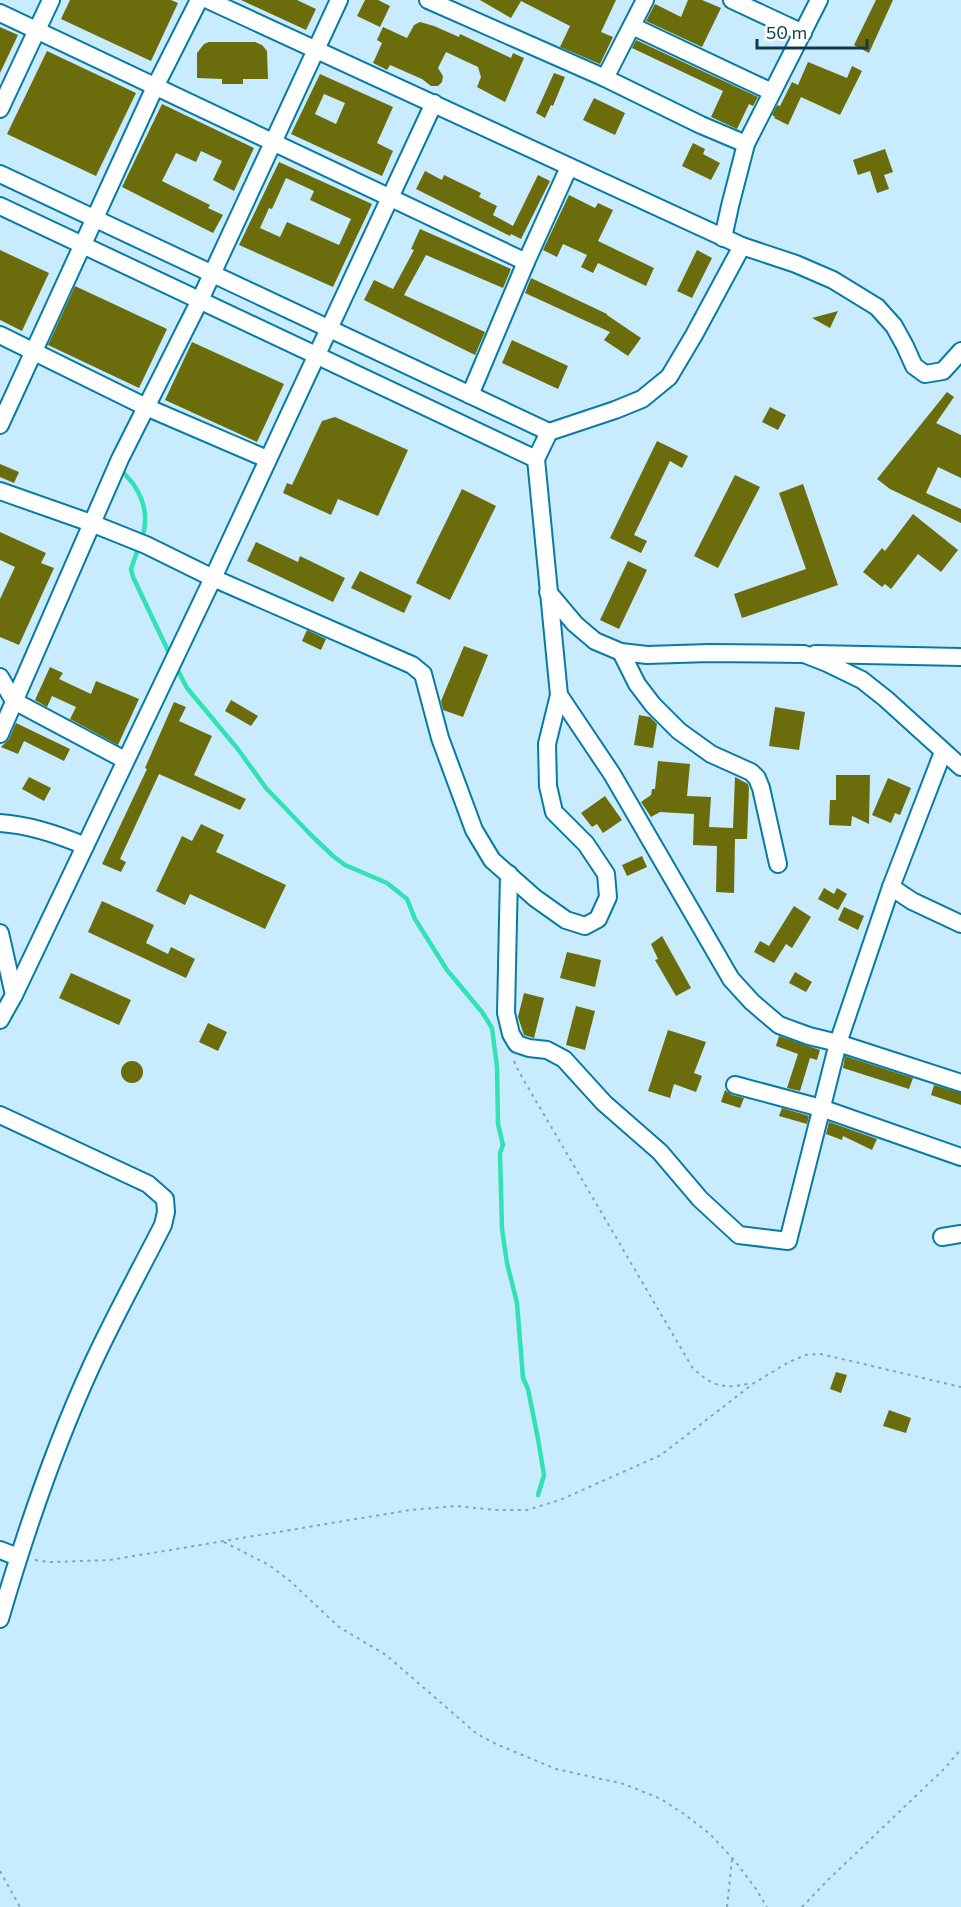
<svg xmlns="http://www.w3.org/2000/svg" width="961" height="1907" font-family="Commissioner,sans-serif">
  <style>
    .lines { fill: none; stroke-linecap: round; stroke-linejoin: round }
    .stream { stroke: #32e1b4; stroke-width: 4.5 }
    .building { fill: #6b6c0b; fill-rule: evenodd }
    .minor-casing { stroke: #067ca5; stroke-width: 20 }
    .path { stroke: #80a6b8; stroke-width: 2; stroke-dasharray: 3 4.5; stroke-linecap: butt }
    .minor { stroke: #fff; stroke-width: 16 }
  </style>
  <rect width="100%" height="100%" fill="#c8ebfd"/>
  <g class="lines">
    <g class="stream">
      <path d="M119,469c21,17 32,43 23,69"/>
      <polyline points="139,546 131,569 133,577 171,657"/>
      <polyline points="176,667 187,688 237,748 266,788 311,835 333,856 345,865 387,883 407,899 415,919 447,970 482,1012 492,1028 497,1067 498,1124 503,1145 500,1153 502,1229 507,1263 517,1303 523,1378 528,1389 538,1439 544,1475 538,1495"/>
    </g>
  </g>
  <g class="building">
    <polygon points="70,0 171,0 178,3 151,61 61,19"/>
    <polygon points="241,0 297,0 316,9 306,30"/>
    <polygon points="365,0 378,0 390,6 380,27 357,16"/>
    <polygon points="480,0 616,0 601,32 613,37 600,64 560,47 570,26 521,1 511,18"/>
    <polygon points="688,0 702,0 721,8 702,47 646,21 655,4 681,17"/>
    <polygon points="876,0 893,0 869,53 854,45"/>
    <polygon points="420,22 434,26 459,37 460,34 511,58 513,53 524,58 505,102 477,87 481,77 478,67 446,52 438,68 443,76 442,82 438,86 431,86 422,79 390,65 387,70 373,63 382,43 377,40 383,27 407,38 414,25"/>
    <polygon points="0,27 18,35 0,73"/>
    <polygon points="636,40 758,97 753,106 749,104 737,129 711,117 723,91 632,48"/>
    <polygon points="209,42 255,42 262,45 267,51 268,79 243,79 243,84 222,84 222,79 197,78 197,53 204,44"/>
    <polygon points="47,51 136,93 96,176 7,134"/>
    <polygon points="808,62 847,78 852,66 862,71 840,115 801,97 788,125 774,118 775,117 772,115 777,105 780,106 792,82 798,85"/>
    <polygon points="554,73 565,77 553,106 551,105 545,118 536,113"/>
    <path d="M320,74l73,33 -16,36 16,8 -11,25 -91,-42zM324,94l21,9 -9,21 -21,-10z"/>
    <polygon points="594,98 625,113 615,135 583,120"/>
    <polygon points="162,104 254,148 234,191 213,180 222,161 201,151 196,162 176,153 162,181 210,205 208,208 223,215 213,233 122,187"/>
    <polygon points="693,143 705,149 703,154 720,163 711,180 682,166"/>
    <polygon points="885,149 893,172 884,175 889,189 877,193 870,171 858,175 853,160"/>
    <path d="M279,162l93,42 -39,83 -94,-42zM286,178l28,13 -4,9 41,19 -12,26 -52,-23 -7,15 -20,-9 9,-20 3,1z"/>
    <polygon points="425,171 442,180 444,175 481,193 479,197 497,206 493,215 513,226 538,175 550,181 521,239 511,234 510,236 416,189"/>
    <polygon points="569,195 595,208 598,203 613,210 598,241 654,268 646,286 598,263 593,273 581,267 587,255 563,244 557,257 543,250"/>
    <polygon points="420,229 511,269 503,288 426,255 404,295 485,332 475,355 364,300 374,280 393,289 414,250 411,249"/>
    <polygon points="0,250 49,273 22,331 0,320"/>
    <polygon points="697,250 712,258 692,298 677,291"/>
    <polygon points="531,278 607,314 607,315 641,338 628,356 604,340 610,332 525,293"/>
    <polygon points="75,286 167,329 139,388 48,345"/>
    <polygon points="838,311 830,328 812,318"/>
    <polygon points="512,340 568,366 558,389 502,363"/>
    <polygon points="192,342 284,384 257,442 165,400"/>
    <polygon points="947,392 954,397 936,423 961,435 961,478 938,467 926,493 961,509 961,523 890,489 877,479"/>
    <polygon points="770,407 786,415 778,430 762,422"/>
    <polygon points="335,417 408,450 378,516 338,499 331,515 283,493 287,483 292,485 322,421"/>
    <polygon points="657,441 688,456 682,468 670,461 634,535 647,541 641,553 610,538"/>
    <polygon points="0,464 19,472 14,483 0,477"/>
    <polygon points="735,475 760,487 718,568 694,556"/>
    <polygon points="803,484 838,585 742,618 734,594 806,569 779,493"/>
    <polygon points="462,489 496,506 450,600 416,583"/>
    <polygon points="913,514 958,550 941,572 918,554 891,589 885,584 882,587 863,572 882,548 885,551"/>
    <polygon points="0,532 46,553 41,563 54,568 19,645 0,637 0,599 15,567 0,560"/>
    <polygon points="256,542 298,562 300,556 345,578 333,602 247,561"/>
    <polygon points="628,561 647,570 619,629 600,620"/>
    <polygon points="360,571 412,596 404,613 351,588"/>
    <polygon points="307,630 326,639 321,650 302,641"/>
    <polygon points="464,646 488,655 463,717 443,710 441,701"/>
    <polygon points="50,667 63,673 59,679 91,694 96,681 139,699 118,745 70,719 76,707 52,696 47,707 35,700"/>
    <polygon points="231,700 258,716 251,726 225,711"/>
    <polygon points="174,702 186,707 179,721 212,736 194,775 246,799 240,810 159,774 120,859 126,862 121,872 102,864 147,769 145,768"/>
    <polygon points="775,707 805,712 799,750 769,746"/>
    <polygon points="639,715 650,717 657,724 653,748 634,745"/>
    <polygon points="16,723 70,749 64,761 24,741 18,754 1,747 9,739"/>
    <polygon points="658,761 690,764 687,796 711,797 709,827 733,828 735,777 748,784 749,788 747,839 735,839 734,893 716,892 717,846 693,845 694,814 660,812 651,817 641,802 651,795 652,789 655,789"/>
    <polygon points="836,775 870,775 869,824 852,816 851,826 829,825 830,800 836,800"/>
    <polygon points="29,777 51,788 44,801 22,789"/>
    <polygon points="888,778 911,788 900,815 895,813 891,823 872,815"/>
    <polygon points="605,796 622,820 603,833 597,824 592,827 581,813"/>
    <polygon points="201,824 224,835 216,852 286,885 265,929 190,894 185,905 156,891 182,836 192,841"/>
    <polygon points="642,856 647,867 627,876 622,865"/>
    <polygon points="824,888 834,894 837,888 847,894 838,910 818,899"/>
    <polygon points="102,901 154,925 146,943 168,954 171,947 195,959 186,978 88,932"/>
    <polygon points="794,906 811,917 792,948 786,944 774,963 754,952 760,941 769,946"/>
    <polygon points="844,907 864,916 858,930 838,920"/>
    <polygon points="662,936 691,988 676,996 655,960 658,959 651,944"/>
    <polygon points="567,952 601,960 595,987 560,978"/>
    <polygon points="795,972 812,982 806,992 789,983"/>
    <polygon points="71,973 131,1000 119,1025 59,998"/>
    <polygon points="524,993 544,998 534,1038 524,1035 518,1017"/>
    <polygon points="576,1006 595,1011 585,1050 566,1045"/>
    <polygon points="208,1023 227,1032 218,1051 199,1042"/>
    <polygon points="668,1030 706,1042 694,1073 702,1076 696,1092 674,1084 670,1098 648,1091"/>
    <polygon points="779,1036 820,1050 817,1060 810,1058 800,1091 787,1088 798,1054 776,1046"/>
    <polygon points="845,1056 913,1078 909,1089 843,1068"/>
    <circle cx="132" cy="1072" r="11"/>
    <polygon points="934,1085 961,1093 961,1105 931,1095"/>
    <polygon points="725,1090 732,1095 744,1098 740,1108 721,1102"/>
    <polygon points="782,1108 809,1116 807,1124 779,1116"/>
    <polygon points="829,1122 877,1139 872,1150 843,1136 842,1140 826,1134"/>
    <polygon points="836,1372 847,1375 841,1393 830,1389"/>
    <polygon points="889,1410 911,1418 906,1433 883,1426"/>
  </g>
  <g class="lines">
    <defs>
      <g id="minor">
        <polyline points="208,0 742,246 796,264 833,280 877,307 894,326 905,346 914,366 925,374 943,371 961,351"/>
        <polyline points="428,0 605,78 701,125 746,144"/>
        <polyline points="732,0 803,33"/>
        <polyline points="0,13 526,262"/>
        <polyline points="632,26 772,92"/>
        <polyline points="605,78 645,0"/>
        <polyline points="0,109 51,0"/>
        <polyline points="0,174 549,432 615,410 642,399 669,377 694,335 742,246"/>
        <polyline points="0,206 536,459"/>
        <polyline points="723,238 730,206 746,144 819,0"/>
        <polyline points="0,335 146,407 267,459"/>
        <polyline points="470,395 526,262 569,167"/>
        <polyline points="0,425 155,87 199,0"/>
        <polyline points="0,491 91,523 146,545 213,578 412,665 423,674 440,738 474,830 492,860 535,898 566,920 585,926 598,919 608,897 606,874 586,844 554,812 548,786 547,744 559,695 536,459 549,432"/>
        <polyline points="548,592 575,624 595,641 621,652 647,655 709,653 804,654 827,663 862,680 886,699 961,767"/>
        <polyline points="621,652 637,684 653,705 679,731 711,754 751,772 757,778 761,788 778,864"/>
        <polyline points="815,654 961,657"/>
        <polyline points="0,677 14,701 125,760"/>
        <polyline points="559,695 612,774 731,979 752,1002 779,1025 809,1036 838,1043 961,1083"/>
        <polyline points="0,734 120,459 200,300 339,0"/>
        <path d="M0,823c30,2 57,11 85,23"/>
        <polyline points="509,874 506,1013 511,1034 517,1044 529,1048 547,1050 564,1059 604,1103 660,1152 700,1199 739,1235 788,1241 838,1043 891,887 943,752"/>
        <polyline points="891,887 912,901 961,924"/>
        <polyline points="0,933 14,995"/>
        <polyline points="0,1020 14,995 213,578 434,103"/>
        <polyline points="735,1085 821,1108 961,1157"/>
        <path d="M0,1115l148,69 17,15 1,13 -3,13c-24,47 -50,94 -72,142 -37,81 -66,166 -91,252"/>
        <polyline points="942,1237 961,1234"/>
        <polyline points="0,1550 18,1557"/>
      </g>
    </defs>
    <use href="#minor" class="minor-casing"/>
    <g class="path">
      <path d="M514,1061l5,11 173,295c19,19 32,23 59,16"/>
      <polyline points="224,1542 269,1565 290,1581 339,1627 386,1655 477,1734 496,1744 556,1769 624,1784 661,1799 684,1814 710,1834 735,1861 756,1889 767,1907"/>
      <polyline points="35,1560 50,1562 110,1560 410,1510 456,1506 495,1510 527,1510 560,1500 661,1455 754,1383 789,1362 806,1355 821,1354 961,1387"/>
      <polyline points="0,1871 20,1907"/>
      <polyline points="727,1907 732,1859"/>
      <polyline points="802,1907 829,1879 946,1767 961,1749"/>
    </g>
    <use href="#minor" class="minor"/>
  </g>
  <path d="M757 39v9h110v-9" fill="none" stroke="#10394b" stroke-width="3"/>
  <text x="766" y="39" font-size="18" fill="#10394b" stroke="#ffffff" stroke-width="4.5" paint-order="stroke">50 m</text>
</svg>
